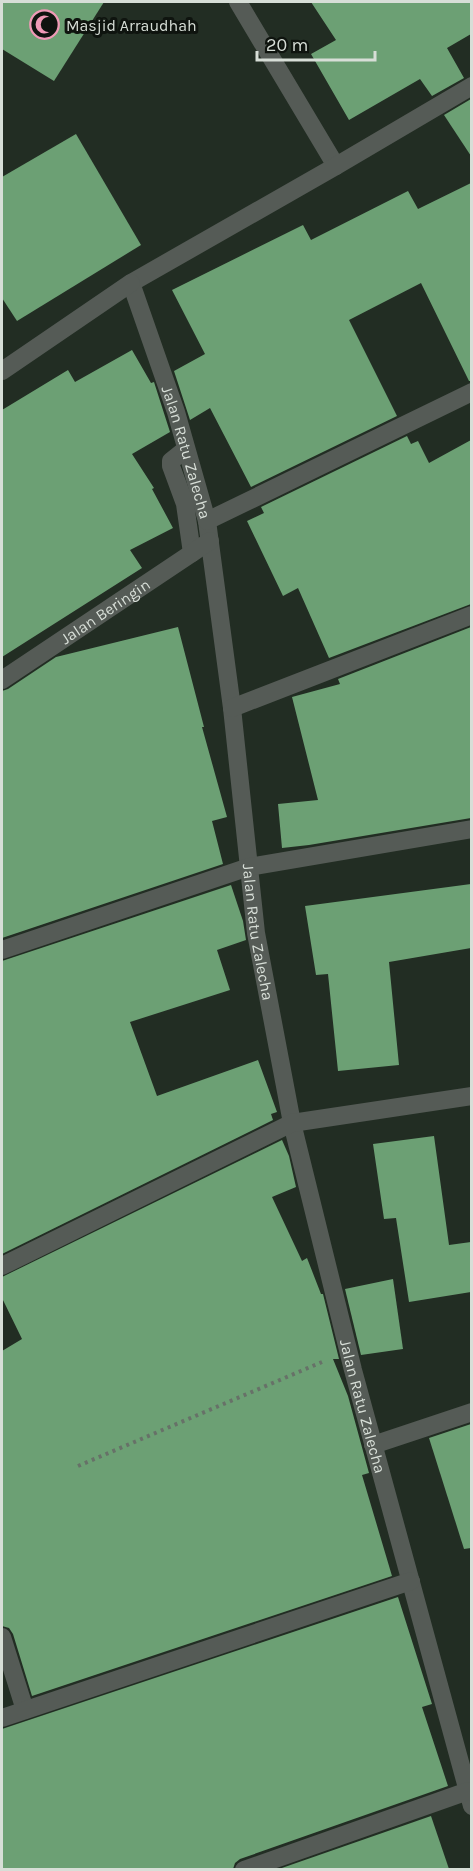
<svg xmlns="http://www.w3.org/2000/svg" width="473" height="1871" font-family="Karla,sans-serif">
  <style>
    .building { fill: #6ca074 }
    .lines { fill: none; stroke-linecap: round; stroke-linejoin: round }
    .path { stroke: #677168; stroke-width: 4; stroke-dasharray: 3 4.5; stroke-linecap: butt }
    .street { stroke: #555b56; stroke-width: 18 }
    .labels { text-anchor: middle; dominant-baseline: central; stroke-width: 6; stroke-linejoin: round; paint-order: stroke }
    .poi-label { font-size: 16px; fill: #d7ded7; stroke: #0f140f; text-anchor: start }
    .street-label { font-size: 16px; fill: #d7ded7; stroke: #0f140f }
  </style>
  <rect width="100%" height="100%" fill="#222d23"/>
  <g class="building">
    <polygon points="2,2 104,2 54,81 2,49"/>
    <polygon points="311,2 471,2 471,34 447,48 464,78 432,96 420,79 349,120 311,54 336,40"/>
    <polygon points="471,99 471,156 444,115"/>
    <polygon points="76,134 141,245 17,321 2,298 2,177"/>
    <polygon points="471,183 471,381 469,381 421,283 349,320 397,416 251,487 210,408 190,420 174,371 205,354 172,290 303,225 311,240 408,191 418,209"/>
    <polygon points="132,350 151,383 154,382 170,432 132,454 154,488 152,489 173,528 130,550 142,568 2,657 2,410 68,370 75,382"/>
    <polygon points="407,436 411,444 418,441 429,463 471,440 471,604 329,658 298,588 283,596 247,521 264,513 261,507"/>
    <polygon points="178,627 204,727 202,727 227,817 212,821 223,864 2,938 2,691 8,689 56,657"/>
    <polygon points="471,627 471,818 309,845 282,848 278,804 318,800 292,697 340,684 338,679"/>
    <polygon points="471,884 471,948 389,962 399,1065 338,1071 328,974 316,975 305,906"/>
    <polygon points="231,885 243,921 246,940 217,950 230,990 130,1022 157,1096 258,1060 277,1112 271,1114 273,1120 2,1254 2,961"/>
    <polygon points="434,1136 449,1245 471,1242 471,1292 409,1302 396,1218 384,1219 373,1144"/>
    <polygon points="282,1140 289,1156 296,1187 272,1197 302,1261 307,1258 321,1294 323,1294 339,1359 333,1359 348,1396 369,1473 362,1475 392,1576 32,1696 13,1634 9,1628 2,1626 2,1351 22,1339 2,1298 2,1277"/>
    <polygon points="393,1279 403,1349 361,1355 345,1289"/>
    <polygon points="471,1424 471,1548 464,1549 429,1438"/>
    <polygon points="398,1597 432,1704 422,1707 448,1786 240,1859 235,1863 233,1869 2,1869 2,1729"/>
    <polygon points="431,1816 449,1869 279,1869"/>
  </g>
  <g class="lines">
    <polyline class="path" points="78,1466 322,1362"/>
    <g class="street">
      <polyline points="238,2 336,166"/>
      <path id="s1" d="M472,86l-136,80 -205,117 45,129 31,109 25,187 24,225 36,190 61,247 119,436"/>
      <polyline points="2,371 131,283"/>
      <polyline points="186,449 171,461 171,466 185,504 192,553"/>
      <polyline points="207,521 472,392"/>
      <path id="s2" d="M2,680l208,-139"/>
      <polyline points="232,708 472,615"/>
      <polyline points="2,950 249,867 472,829"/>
      <polyline points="2,1266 292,1123 472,1096"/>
      <polyline points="373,1445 472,1412"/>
      <polyline points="2,1637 25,1710"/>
      <polyline points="2,1718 411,1581"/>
      <polyline points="244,1870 468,1791"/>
    </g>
  </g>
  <defs>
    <symbol id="mosque-ring" viewBox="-11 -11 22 22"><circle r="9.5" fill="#0f140f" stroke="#f09ab6" stroke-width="1.5"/><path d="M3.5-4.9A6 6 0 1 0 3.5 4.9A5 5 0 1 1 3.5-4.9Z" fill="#f09ab6"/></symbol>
  </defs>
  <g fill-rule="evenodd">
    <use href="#mosque-ring" x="28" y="8" width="33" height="33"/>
  </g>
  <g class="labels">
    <g class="poi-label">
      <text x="66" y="25">Masjid Arraudhah</text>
    </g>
    <g class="street-label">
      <text stroke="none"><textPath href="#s1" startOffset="572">Jalan Ratu Zalecha</textPath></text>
      <text stroke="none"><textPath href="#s2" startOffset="124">Jalan Beringin</textPath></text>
      <text stroke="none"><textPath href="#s1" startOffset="1058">Jalan Ratu Zalecha</textPath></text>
      <text stroke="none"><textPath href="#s1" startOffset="1544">Jalan Ratu Zalecha</textPath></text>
    </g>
  </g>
  <rect width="473" height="1871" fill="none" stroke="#d7ded7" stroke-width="6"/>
  <path d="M257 51v9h118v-9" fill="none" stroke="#d7ded7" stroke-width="3"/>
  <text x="266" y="51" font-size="18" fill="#d7ded7" stroke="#0f140f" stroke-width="4.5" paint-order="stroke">20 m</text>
</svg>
